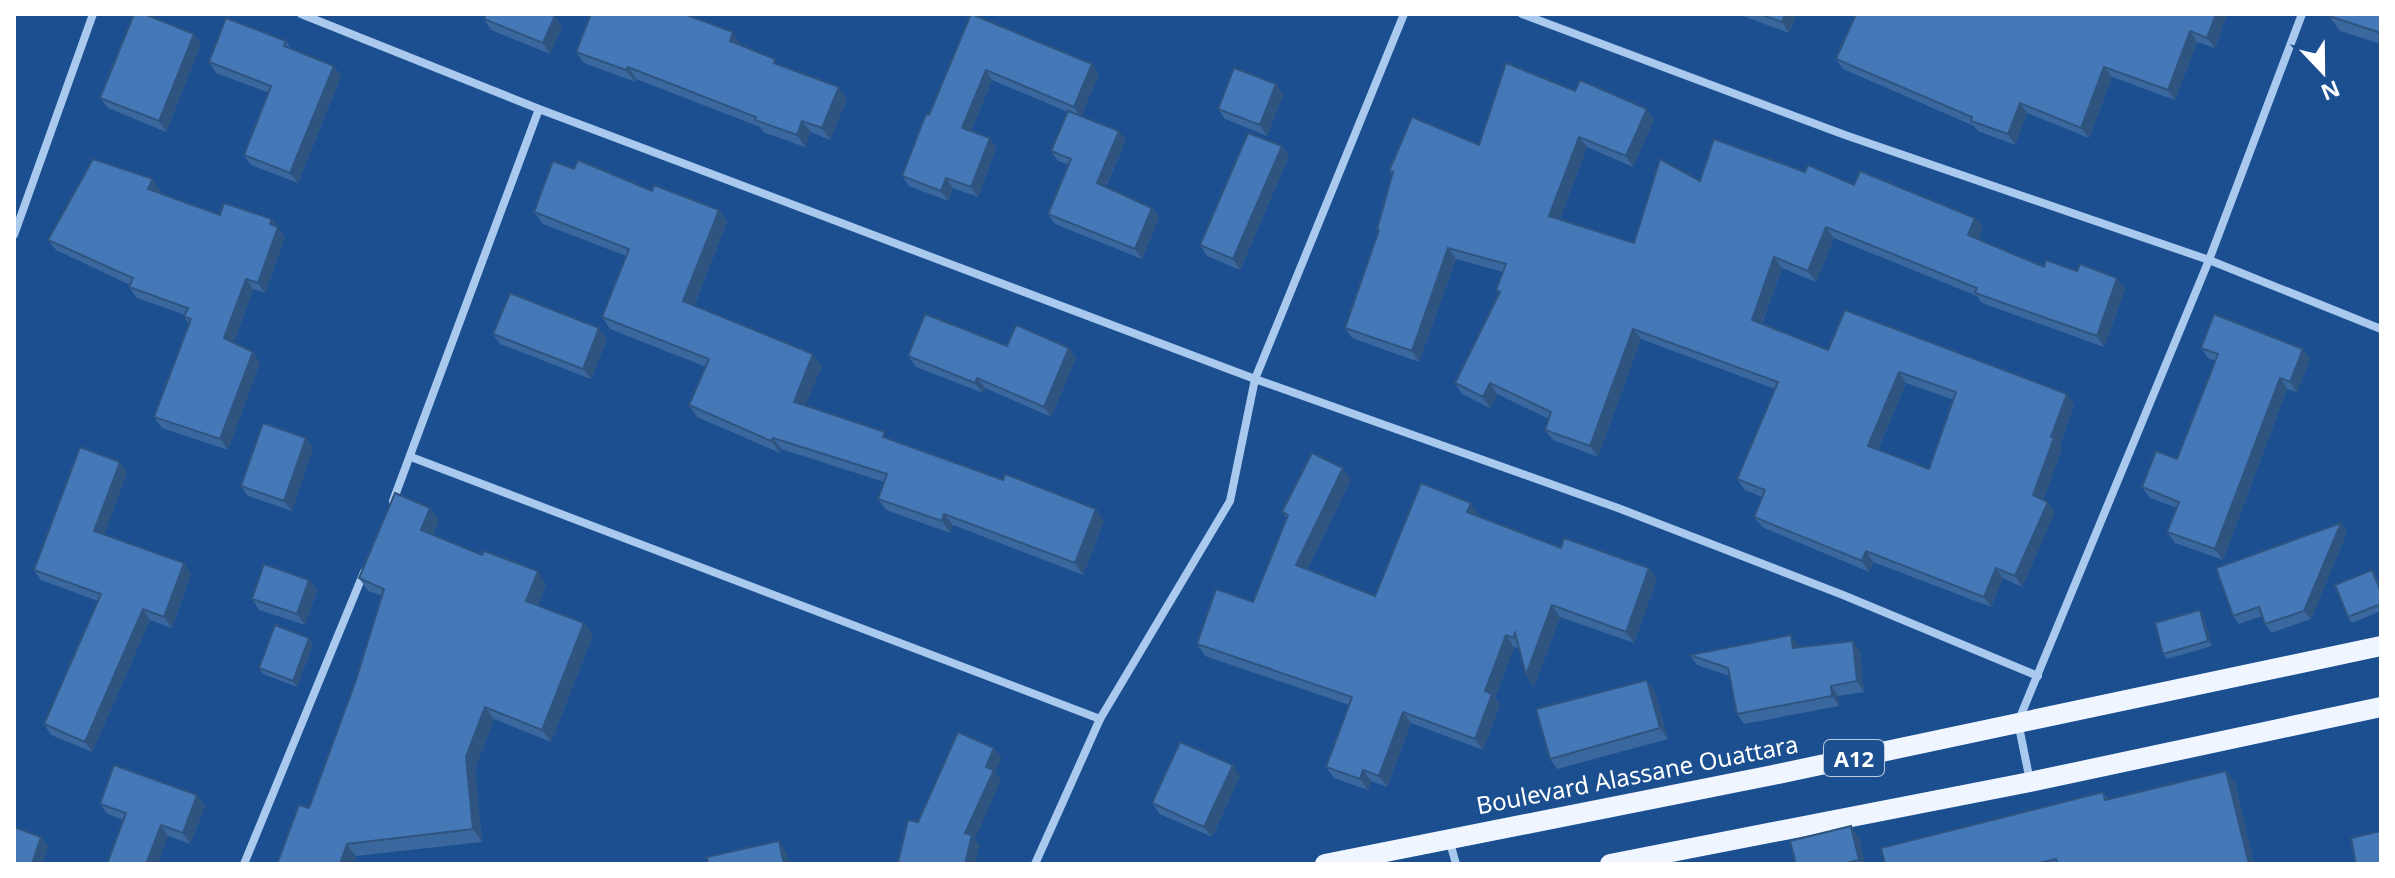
<svg xmlns="http://www.w3.org/2000/svg" width="2395" height="878" font-family="'Noto Sans',sans-serif">
  <style>
    .lines { fill: none; stroke-linecap: round; stroke-linejoin: round }
    .street { stroke: #a9c9ee; stroke-width: 8 }
    .primary { stroke: #f0f6ff; stroke-width: 20 }
    .wall { fill: #3a679d; fill-rule: evenodd }
    .shaded-wall { fill: #305480 }
    .building { fill: #4478b7; stroke: #305480; stroke-width: 2; fill-rule: evenodd }
    .labels { text-anchor: middle; dominant-baseline: central; stroke-width: 6; stroke-linejoin: round; paint-order: stroke }
    .shield { fill: #1b4f8f; stroke: #bbcadd; stroke-width: 2 }
    .shield-label { font-size: 22px; font-weight: bold; fill: #fff }
    .street-label { font-size: 24px; fill: #fff; stroke: #1b4f8f }
  </style>
  <rect width="100%" height="100%" fill="#1b4f8f"/>
  <g class="lines">
    <g class="street">
      <polyline points="301,14 539,109 1255,379 1618,508 1843,595 2038,676"/>
      <polyline points="1522,14 1845,135 2209,260 2381,329"/>
      <polyline points="14,235 93,14"/>
      <polyline points="411,457 1100,719"/>
      <polyline points="393,501 539,109"/>
      <polyline points="2030,781 2018,722 2209,260 2302,14"/>
      <polyline points="1449,839 1456,864"/>
      <polyline points="244,864 364,572"/>
      <polyline points="1035,864 1100,719 1230,501 1255,379 1404,14"/>
    </g>
    <g class="primary">
      <polyline points="1325,864 1773,775 2381,646"/>
      <polyline points="1610,864 2030,782 2381,707"/>
    </g>
  </g>
  <g class="wall">
    <polygon points="971,14 1099,74 1081,116 1126,140 1106,187 1152,208 1159,217 1142,259 1055,224 1048,214 1069,165 1058,161 1051,151 1068,112 992,80 971,131 990,138 996,148 978,197 953,188 948,201 909,186 902,176 929,115"/>
    <polygon points="1738,14 1797,14 1789,33"/>
    <polygon points="2227,14 2215,48 2197,42 2175,100 2112,77 2089,138 2027,113 2015,145 1978,131 1974,126 1843,69 1836,59"/>
    <polygon points="2381,14 2381,44 2340,31 2329,16"/>
    <polygon points="484,19 562,27 550,54 491,30"/>
    <polygon points="286,41 291,49 334,66 341,76 298,183 251,165 244,155 269,93 216,73 209,62"/>
    <polygon points="201,44 166,132 108,108 100,98"/>
    <polygon points="741,44 741,45 847,99 830,140 811,132 805,147 763,132 760,127 636,79 635,82 584,63 576,52"/>
    <path d="M1575,91l79,29 -21,47 -46,-20 -27,72 74,24 66,-62 105,-9 170,46 8,10 -5,11 66,28 73,11 8,11 -21,58 -122,-44 -5,-7 -143,-58 -18,44 -34,-14 -20,56 66,26 246,55 -14,40 2,4 -19,51 12,12 -33,75 -19,-9 -12,29 -118,-45 -4,10 -107,-45 -8,-10 8,-20 -17,-7 -8,-11 38,-90 -134,-50 -43,118 -45,-17 -8,-10 4,-11 -52,-25 -7,14 -28,-14 -7,-11 44,-89 -3,-4 7,-18 -47,-13 -37,103 -67,-24 -7,-10 34,-96 -2,-3 15,-54 -3,-4 90,-26zM1906,383l48,17 -25,69 -51,-19z"/>
    <polygon points="1283,95 1267,136 1225,119 1218,109"/>
    <polygon points="1282,146 1289,156 1240,270 1207,256 1200,245"/>
    <polygon points="574,169 719,210 727,222 694,306 813,354 822,366 805,405 890,440 1003,480 1096,509 1104,521 1083,575 953,525 950,533 886,510 878,499 884,482 781,449 780,453 697,417 689,405 706,367 610,329 602,317 626,256 543,224 534,212"/>
    <polygon points="160,190 159,193 220,215 272,219 285,237 265,293 253,289 234,342 260,362 228,450 162,428 154,417 189,324 184,317 185,315 137,298 129,287 130,285 56,250 48,240"/>
    <polygon points="493,334 607,339 591,379 500,344"/>
    <polygon points="1007,346 1069,348 1076,358 1051,417 985,388 983,393 916,367 908,356"/>
    <polygon points="2201,348 2303,349 2310,359 2297,392 2287,389 2223,560 2175,543 2167,532 2177,508 2150,498 2142,487 2177,459 2216,361 2208,358"/>
    <polygon points="306,438 313,448 292,511 248,496 241,486"/>
    <polygon points="120,462 127,473 104,534 191,574 172,628 150,620 92,752 51,735 44,724 98,601 41,580 34,570"/>
    <polygon points="1343,468 1351,479 1307,570 1375,596 1479,515 1478,516 1561,548 1649,568 1657,579 1634,643 1560,617 1534,687 1526,675 1519,648 1514,647 1495,698 1500,705 1483,750 1411,723 1387,787 1371,781 1368,790 1334,778 1326,767 1349,705 1205,656 1197,644 1253,602 1287,518 1282,512"/>
    <polygon points="430,508 439,520 433,534 546,584 538,605 584,623 593,635 551,742 494,719 475,769 482,842 356,856 353,864 277,864 309,808 356,680 382,596 368,591 359,578"/>
    <polygon points="2341,523 2347,532 2311,619 2271,633 2265,624 2262,616 2239,624 2233,616"/>
    <polygon points="2372,570 2376,576 2381,588 2381,611 2352,623 2348,617"/>
    <polygon points="309,580 317,590 305,625 259,610 252,599"/>
    <polygon points="2200,610 2203,615 2212,646 2167,659 2163,654"/>
    <polygon points="1791,635 1798,647 1860,651 1864,692 1838,696 1839,706 1744,724 1737,714 1730,676 1697,665 1690,655"/>
    <polygon points="309,638 313,644 297,687 263,674 259,668"/>
    <polygon points="1647,680 1654,690 1668,739 1557,769 1550,759"/>
    <polygon points="1240,776 1212,837 1160,814 1152,803"/>
    <polygon points="2235,782 2254,864 1885,864 2103,792 2109,800"/>
    <polygon points="197,795 205,806 190,844 107,814 100,804"/>
    <polygon points="1859,837 1865,864 1796,864"/>
  </g>
  <g class="shaded-wall">
    <polygon points="1785,14 1797,14 1789,33 1782,22"/>
    <polygon points="2216,14 2227,14 2215,48 2207,38"/>
    <polygon points="555,16 562,27 550,54 543,43"/>
    <polygon points="2190,31 2197,42 2175,100 2168,90"/>
    <polygon points="733,32 741,44 738,53 730,41"/>
    <polygon points="194,34 201,44 166,132 159,121"/>
    <polygon points="1092,64 1099,74 1081,117 1074,107"/>
    <polygon points="334,66 341,76 298,183 290,173"/>
    <polygon points="628,67 636,79 635,82 626,70"/>
    <polygon points="2104,67 2112,77 2089,138 2081,128"/>
    <polygon points="986,70 992,80 968,138 962,128"/>
    <polygon points="1276,84 1283,95 1267,136 1260,125"/>
    <polygon points="839,87 847,99 830,140 822,128"/>
    <polygon points="2020,103 2027,113 2015,145 2008,134"/>
    <polygon points="1647,109 1654,120 1633,167 1626,156"/>
    <polygon points="802,121 811,132 805,147 797,135"/>
    <polygon points="1119,131 1126,140 1103,192 1097,183"/>
    <polygon points="1579,137 1587,147 1557,227 1549,216"/>
    <polygon points="990,138 996,148 978,197 971,187"/>
    <polygon points="1282,146 1289,156 1240,270 1233,259"/>
    <polygon points="946,178 953,188 948,201 941,191"/>
    <polygon points="153,179 160,190 156,200 148,189"/>
    <polygon points="1152,208 1159,217 1142,259 1135,249"/>
    <polygon points="719,210 727,222 691,313 683,301"/>
    <polygon points="1975,218 1983,228 1976,246 1968,235"/>
    <polygon points="272,219 285,237 265,293 258,283"/>
    <polygon points="1826,227 1834,238 1816,282 1808,271"/>
    <polygon points="1448,248 1456,259 1419,362 1412,351"/>
    <polygon points="1774,257 1782,268 1759,331 1752,320"/>
    <polygon points="2117,278 2125,289 2104,347 2097,336"/>
    <polygon points="246,279 253,289 232,348 224,338"/>
    <polygon points="599,328 607,339 591,379 583,369"/>
    <polygon points="1633,329 1641,339 1598,457 1590,446"/>
    <polygon points="1069,348 1076,358 1051,417 1044,407"/>
    <polygon points="2303,349 2310,359 2297,392 2290,382"/>
    <polygon points="253,352 260,362 228,450 220,439"/>
    <polygon points="813,354 822,366 802,413 794,402"/>
    <polygon points="1899,372 1906,383 1875,456 1868,446"/>
    <polygon points="977,378 985,388 983,393 975,383"/>
    <polygon points="2280,378 2287,389 2223,560 2215,549"/>
    <polygon points="1490,383 1497,394 1490,408 1483,397"/>
    <polygon points="2067,394 2074,405 2060,445 2062,449 2041,506 2033,495 2051,437"/>
    <polygon points="306,438 313,448 292,511 284,501"/>
    <polygon points="773,438 781,449 780,453 771,441"/>
    <polygon points="120,462 127,473 102,541 94,531"/>
    <polygon points="1343,468 1351,479 1303,577 1296,565"/>
    <polygon points="2048,502 2055,512 2022,587 2015,576"/>
    <polygon points="1471,503 1479,515 1475,523 1467,512"/>
    <polygon points="430,508 439,520 429,542 421,530"/>
    <polygon points="1096,509 1104,521 1083,575 1075,563"/>
    <polygon points="944,514 953,525 950,533 942,521"/>
    <polygon points="2341,523 2347,532 2311,619 2304,611"/>
    <polygon points="1866,551 1873,562 1869,572 1862,561"/>
    <polygon points="184,563 191,574 172,628 164,617"/>
    <polygon points="1649,568 1657,579 1634,643 1626,632"/>
    <polygon points="1996,568 2003,578 1991,607 1984,597"/>
    <polygon points="538,571 546,584 535,613 526,601"/>
    <polygon points="309,580 317,590 305,625 297,614"/>
    <polygon points="1552,605 1560,617 1534,687 1526,675"/>
    <polygon points="143,609 150,620 92,752 85,742"/>
    <polygon points="2200,610 2203,615 2212,646 2208,641"/>
    <polygon points="584,623 593,635 551,742 542,730"/>
    <polygon points="1506,635 1514,647 1495,698 1500,705 1483,750 1475,739 1485,691"/>
    <polygon points="1791,635 1798,645 1800,658 1793,648"/>
    <polygon points="309,638 313,644 297,687 293,681"/>
    <polygon points="1853,641 1860,651 1864,692 1857,681"/>
    <polygon points="1647,680 1654,690 1668,739 1660,728"/>
    <polygon points="1831,686 1838,696 1839,706 1832,696"/>
    <polygon points="485,707 494,719 475,769 482,842 473,829 466,757"/>
    <polygon points="1403,712 1411,723 1387,787 1379,776"/>
    <polygon points="994,748 1002,758 995,772 1001,780 975,839 980,845 975,864 965,864 965,833 986,767"/>
    <polygon points="1233,765 1240,776 1212,837 1204,827"/>
    <polygon points="1363,770 1371,781 1368,790 1360,779"/>
    <polygon points="2226,771 2235,782 2254,864 2249,864"/>
    <polygon points="197,795 205,806 190,844 183,833"/>
    <polygon points="161,825 168,836 158,864 146,864"/>
    <polygon points="1851,826 1859,837 1865,864 1862,864 1859,860"/>
    <polygon points="41,837 48,847 42,864 32,864"/>
    <polygon points="779,841 787,853 790,864 784,864"/>
    <polygon points="347,844 356,856 353,864 340,864"/>
  </g>
  <g class="building">
    <polygon points="134,14 144,14 194,34 159,121 100,98"/>
    <polygon points="486,14 549,14 555,16 543,43 484,19"/>
    <polygon points="591,14 684,14 733,32 730,41 775,59 774,63 839,87 822,128 802,121 797,135 755,120 756,117 628,67 626,70 576,52"/>
    <polygon points="971,14 1092,64 1074,107 986,70 962,128 990,138 971,187 946,178 941,191 902,176 926,114 929,115"/>
    <polygon points="1759,14 1785,14 1782,22"/>
    <polygon points="1856,14 2216,14 2207,38 2190,31 2168,90 2104,67 2081,128 2020,103 2008,134 1971,121 1972,117 1836,59"/>
    <polygon points="2330,14 2381,14 2381,33 2329,16"/>
    <polygon points="226,18 286,41 284,46 334,66 290,173 244,155 271,86 209,62"/>
    <path d="M1506,63l69,28 5,-11 67,29 -21,47 -47,-19 -30,79 85,27 26,-84 40,22 14,-42 91,33 3,-7 46,20 6,-14 115,47 -7,17 76,32 2,-7 31,11 3,-7 37,14 -20,58 -122,-43 2,-5 -151,-61 -18,44 -34,-14 -22,63 76,30 17,-40 222,84 -16,43 3,1 -21,57 15,7 -33,74 -19,-8 -12,29 -118,-46 -4,10 -108,-44 11,-27 -28,-11 41,-97 -145,-53 -43,117 -45,-16 6,-18 -61,-29 -7,14 -28,-14 45,-91 -4,-2 10,-26 -58,-16 -36,103 -67,-23 34,-98 -2,-1 16,-57 -4,-1 23,-54 67,28zM1899,372l57,20 -27,77 -61,-23z"/>
    <polygon points="1234,68 1276,84 1260,125 1218,109"/>
    <polygon points="1068,111 1119,131 1097,183 1152,208 1135,249 1048,214 1071,159 1051,151"/>
    <polygon points="1248,133 1282,146 1233,259 1200,245"/>
    <polygon points="93,159 153,179 148,189 220,215 224,203 272,219 270,224 278,227 258,283 246,279 224,338 253,352 220,439 154,417 191,319 184,317 188,308 129,287 133,278 48,240"/>
    <polygon points="578,160 652,191 654,185 719,210 683,301 813,354 794,402 885,432 883,437 1003,480 1005,474 1096,509 1075,563 944,514 942,521 878,499 887,474 773,438 771,441 689,405 709,359 602,317 629,249 534,212 553,161 574,169"/>
    <polygon points="510,293 599,328 583,369 493,334"/>
    <polygon points="925,314 1007,346 1016,325 1069,348 1044,407 977,378 975,383 908,356"/>
    <polygon points="2214,314 2303,349 2290,382 2280,378 2215,549 2167,532 2179,502 2142,487 2156,451 2177,459 2218,354 2201,348"/>
    <polygon points="263,423 306,438 284,501 241,486"/>
    <polygon points="80,447 120,462 94,531 184,563 164,617 143,609 85,742 44,724 101,594 34,570"/>
    <polygon points="1312,453 1343,468 1296,565 1375,596 1421,483 1471,503 1467,512 1561,548 1564,538 1649,568 1626,632 1552,605 1526,675 1515,633 1513,638 1506,635 1485,691 1492,694 1475,739 1403,712 1379,776 1363,770 1360,779 1326,767 1352,697 1197,644 1216,589 1253,602 1288,515 1282,512"/>
    <polygon points="395,493 430,508 421,530 482,555 484,551 538,571 526,601 584,623 542,730 485,707 466,757 473,829 347,844 340,864 277,864 299,805 309,808 356,680 384,589 359,578"/>
    <polygon points="2341,523 2304,611 2265,624 2259,607 2233,616 2216,568"/>
    <polygon points="264,564 309,580 297,614 252,599"/>
    <polygon points="2372,570 2381,592 2381,604 2348,617 2335,585"/>
    <polygon points="2200,610 2208,641 2163,654 2155,623"/>
    <polygon points="275,625 309,638 293,681 259,668"/>
    <polygon points="1791,635 1793,648 1853,641 1857,681 1831,686 1832,696 1737,714 1728,668 1690,655"/>
    <polygon points="1647,680 1660,728 1550,759 1536,709"/>
    <polygon points="958,732 994,748 986,767 994,770 965,833 972,835 965,864 907,864 898,862 908,820 918,822"/>
    <polygon points="1180,742 1233,765 1204,827 1152,803"/>
    <polygon points="114,765 197,795 183,833 161,825 146,864 107,864 126,813 100,804"/>
    <polygon points="2226,771 2249,864 2058,864 2056,859 2035,864 1885,864 1881,848 2103,792 2105,800"/>
    <polygon points="1851,826 1859,860 1842,864 1796,864 1790,841"/>
    <polygon points="14,827 41,837 32,864 14,864"/>
    <polygon points="2381,831 2381,864 2356,864 2351,838"/>
    <polygon points="779,841 784,864 708,864 707,857"/>
  </g>
  <g class="labels">
    <rect class="shield" x="1824" y="740" width="60" height="36" rx="6"/>
    <g class="shield-label">
      <text x="1854" y="758">A12</text>
    </g>
    <g class="street-label">
      <text transform="translate(1637 774) rotate(-11)">Boulevard Alassane Ouattara</text>
    </g>
  </g>
  <rect width="2395" height="878" fill="none" stroke="#ffffff" stroke-width="32"/>
  <g transform="translate(2323 72) rotate(158)" stroke="#1b4f8f" stroke-width="6" paint-order="stroke">
  <path d="M0-6L14 30L0 20L-14 30Z" fill="#ffffff"/>
  <text y="-12" font-size="22" font-weight="bold" text-anchor="middle" fill="#ffffff">N</text>
  </g>
</svg>
